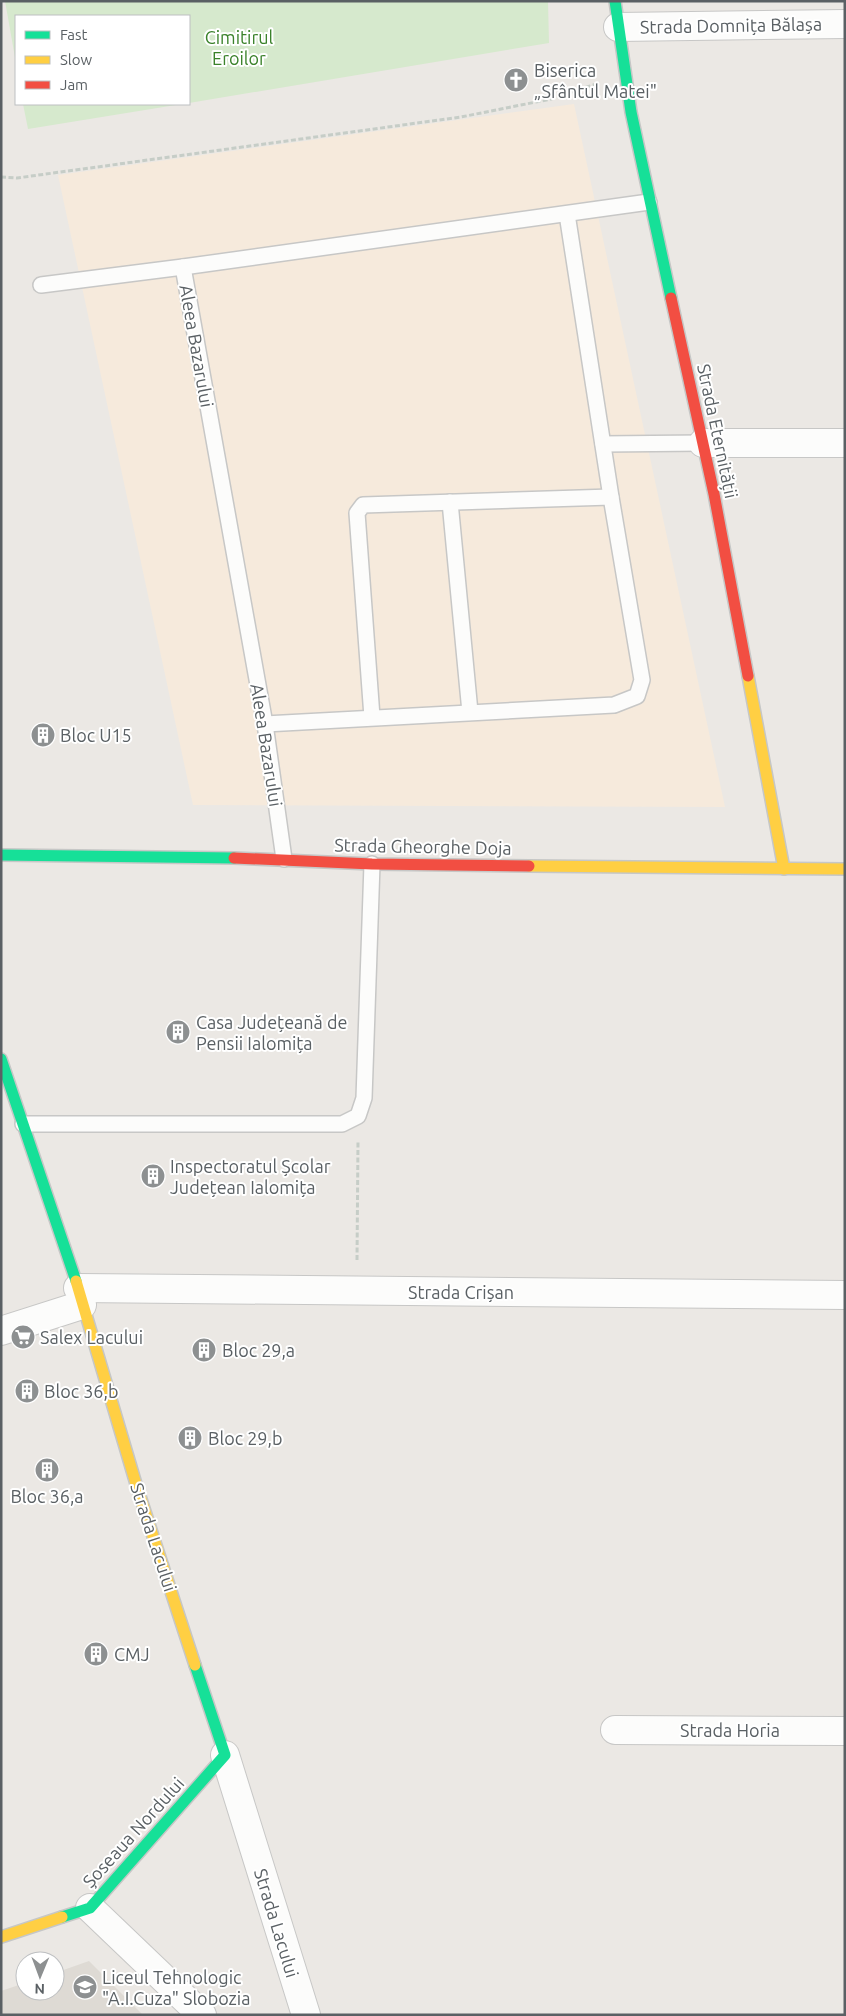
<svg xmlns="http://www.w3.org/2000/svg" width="846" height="2016" font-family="Ubuntu,sans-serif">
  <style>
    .commercial { fill: #f6eadc }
    .education { fill: #dedad4 }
    .green { fill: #d6e9cd }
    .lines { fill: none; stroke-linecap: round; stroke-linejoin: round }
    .lane-casing { stroke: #c7c7c6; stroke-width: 18 }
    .street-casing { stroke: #c7c7c6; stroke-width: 30 }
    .fast-casing { stroke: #c6c7c6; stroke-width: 14 }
    .slow-casing { stroke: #c6c7c6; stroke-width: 14 }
    .jam-casing { stroke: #c6c7c6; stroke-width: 14 }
    .path { stroke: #c6cdc7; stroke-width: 3; stroke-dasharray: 5 2.5; stroke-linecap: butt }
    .lane { stroke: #fcfcfb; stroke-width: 15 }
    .street { stroke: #fcfcfb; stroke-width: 28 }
    .fast { stroke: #16e098; stroke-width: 11 }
    .slow { stroke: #ffcf43; stroke-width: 11 }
    .jam { stroke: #f24e42; stroke-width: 11 }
    .labels { text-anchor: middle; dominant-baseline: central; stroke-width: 4; stroke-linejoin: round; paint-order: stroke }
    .street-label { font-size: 18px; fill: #5a6064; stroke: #fff }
    .park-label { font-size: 18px; fill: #3b822b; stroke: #fff }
    .poi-label { font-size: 18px; fill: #5a6064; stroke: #fff; text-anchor: start }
  </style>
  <rect width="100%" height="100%" fill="#ebe8e4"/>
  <polygon class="commercial" points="574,104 725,807 193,805 58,175"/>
  <polygon class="education" points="89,1961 143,2015 1,2015 1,1991 25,1983 25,1991 55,1991 55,1973"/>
  <g class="green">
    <polygon points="5,1 548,1 549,43 189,103 189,16 16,16 16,63"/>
    <polygon points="23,104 182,104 28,129"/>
  </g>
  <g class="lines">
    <defs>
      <g id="lane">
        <polyline points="41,285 183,267"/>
        <polyline points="603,444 703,443"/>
        <polyline points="450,502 470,712"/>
        <polyline points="372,717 357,513 363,505 611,497"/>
        <polyline points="265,724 614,705 637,696 642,680 611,497 567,214"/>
        <polyline points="284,859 265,724 183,267 649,202"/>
        <polyline points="23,1124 342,1124 358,1116 364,1098 372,864"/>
      </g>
      <g id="street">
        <polyline points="618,27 845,24"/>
        <polyline points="703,443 845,443"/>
        <polyline points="78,1288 845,1295"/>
        <polyline points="1,1331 82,1305"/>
        <polyline points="615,1730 845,1731"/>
        <polyline points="225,1755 306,2015"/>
        <polyline points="90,1908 202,2015"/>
      </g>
      <g id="fast">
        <polyline points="615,1 631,112 671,298"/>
        <polyline points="1,855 234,858"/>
        <polyline points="1,1059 76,1281"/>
        <polyline points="62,1917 90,1908 225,1755 195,1665"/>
      </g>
      <g id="slow">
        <polyline points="748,676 784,869"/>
        <polyline points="529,866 845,869"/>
        <polyline points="76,1281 136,1484 195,1665"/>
        <polyline points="1,1937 62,1917"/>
      </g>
      <g id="jam">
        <polyline points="671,298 714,494 748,676"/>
        <polyline points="234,858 372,864 529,866"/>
      </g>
    </defs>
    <use href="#lane" class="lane-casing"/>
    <use href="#street" class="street-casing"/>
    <use href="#fast" class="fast-casing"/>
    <use href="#slow" class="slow-casing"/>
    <use href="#jam" class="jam-casing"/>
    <g class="path">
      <polyline points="1,177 17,178 461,117 551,99 596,84"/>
      <polyline points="357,1260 358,1141"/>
    </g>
    <use href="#lane" class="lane"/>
    <use href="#street" class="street"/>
    <use href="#fast" class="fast"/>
    <use href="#slow" class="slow"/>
    <use href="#jam" class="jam"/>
  </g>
  <defs>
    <symbol id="church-disc" viewBox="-11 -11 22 22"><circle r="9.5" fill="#8d9091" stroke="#fff"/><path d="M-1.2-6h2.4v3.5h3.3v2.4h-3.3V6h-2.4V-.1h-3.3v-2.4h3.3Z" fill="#fff"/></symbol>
    <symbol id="building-disc" viewBox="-11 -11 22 22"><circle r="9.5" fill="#8d9091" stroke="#fff"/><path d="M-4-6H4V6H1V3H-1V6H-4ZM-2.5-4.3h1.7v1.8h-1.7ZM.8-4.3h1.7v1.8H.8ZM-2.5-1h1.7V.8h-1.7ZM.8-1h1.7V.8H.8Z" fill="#fff"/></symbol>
    <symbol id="supermarket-disc" viewBox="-11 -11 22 22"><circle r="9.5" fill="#8d9091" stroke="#fff"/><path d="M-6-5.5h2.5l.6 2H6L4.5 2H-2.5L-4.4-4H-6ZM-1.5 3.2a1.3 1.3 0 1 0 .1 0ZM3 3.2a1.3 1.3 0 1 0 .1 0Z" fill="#fff"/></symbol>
    <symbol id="university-disc" viewBox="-11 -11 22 22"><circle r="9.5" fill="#8d9091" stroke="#fff"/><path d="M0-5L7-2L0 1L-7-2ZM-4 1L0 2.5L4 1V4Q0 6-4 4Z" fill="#fff"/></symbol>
  </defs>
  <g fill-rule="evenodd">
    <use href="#church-disc" x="502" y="66" width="28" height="28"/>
    <use href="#building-disc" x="29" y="721" width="28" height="28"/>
    <use href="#building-disc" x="164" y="1018" width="28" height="28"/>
    <use href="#building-disc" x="139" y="1162" width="28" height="28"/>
    <use href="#supermarket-disc" x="9" y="1323" width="28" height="28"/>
    <use href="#building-disc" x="190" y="1336" width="28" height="28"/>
    <use href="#building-disc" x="13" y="1377" width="28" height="28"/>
    <use href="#building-disc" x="176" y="1424" width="28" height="28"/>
    <use href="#building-disc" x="33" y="1456" width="28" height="28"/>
    <use href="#building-disc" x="82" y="1640" width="28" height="28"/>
    <use href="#university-disc" x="71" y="1973" width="28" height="28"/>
  </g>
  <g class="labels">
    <g class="street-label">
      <text transform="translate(731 25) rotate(-1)">Strada Domnița Bălașa</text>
      <text transform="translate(197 346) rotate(80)">Aleea Bazarului</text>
      <text transform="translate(718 431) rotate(78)">Strada Eternității</text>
      <text transform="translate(267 745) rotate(81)">Aleea Bazarului</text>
      <text transform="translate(423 846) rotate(1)">Strada Gheorghe Doja</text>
      <text x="461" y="1292">Strada Crișan</text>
      <text transform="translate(154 1537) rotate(72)">Strada Lacului</text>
      <text x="730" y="1730">Strada Horia</text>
      <text transform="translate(133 1832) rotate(-48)">Șoseaua Nordului</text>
      <text transform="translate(277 1923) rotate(73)">Strada Lacului</text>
    </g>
    <g class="park-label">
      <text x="239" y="37">Cimitirul<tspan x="239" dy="21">Eroilor</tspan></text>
    </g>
    <g class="poi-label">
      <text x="534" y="70">Biserica<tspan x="534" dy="21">„Sfântul Matei"</tspan></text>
      <text x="60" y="735">Bloc U15</text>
      <text x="196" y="1022">Casa Județeană de<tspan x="196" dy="21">Pensii Ialomița</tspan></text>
      <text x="170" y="1166">Inspectoratul Școlar<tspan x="170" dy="21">Județean Ialomița</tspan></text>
      <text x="40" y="1337">Salex Lacului</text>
      <text x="222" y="1350">Bloc 29,a</text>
      <text x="44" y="1391">Bloc 36,b</text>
      <text x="208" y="1438">Bloc 29,b</text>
      <text x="47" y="1496" text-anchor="middle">Bloc 36,a</text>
      <text x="114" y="1654">CMJ</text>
      <text x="102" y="1977">Liceul Tehnologic<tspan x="102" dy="21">"A.I.Cuza" Slobozia</tspan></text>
    </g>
  </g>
  <rect width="846" height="2016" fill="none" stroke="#5a6064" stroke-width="5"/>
  <rect x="15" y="15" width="175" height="90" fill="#ffffff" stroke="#bdbfc1"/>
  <rect x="25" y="31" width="25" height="8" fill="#16e098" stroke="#bdbfc1"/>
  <text x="60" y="40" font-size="15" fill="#5a6064">Fast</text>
  <rect x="25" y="56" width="25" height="8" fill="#ffcf43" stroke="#bdbfc1"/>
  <text x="60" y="65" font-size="15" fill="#5a6064">Slow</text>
  <rect x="25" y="81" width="25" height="8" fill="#f24e42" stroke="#bdbfc1"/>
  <text x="60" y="90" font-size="15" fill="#5a6064">Jam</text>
  <g transform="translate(40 1976) rotate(181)"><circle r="24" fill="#ffffff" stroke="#bdbfc1"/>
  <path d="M0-4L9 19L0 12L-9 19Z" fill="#8d9091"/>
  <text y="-8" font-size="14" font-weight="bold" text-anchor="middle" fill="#5a6064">N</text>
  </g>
</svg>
